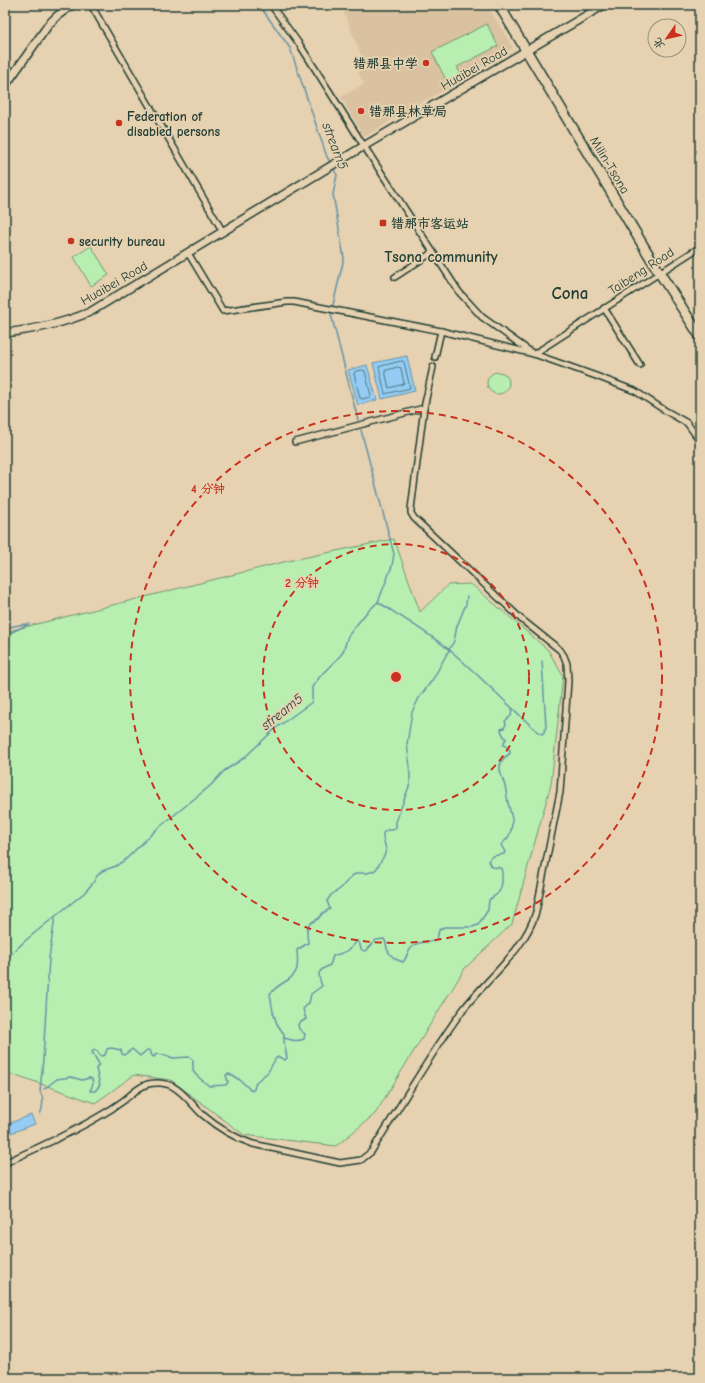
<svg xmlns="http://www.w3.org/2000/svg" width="705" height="1383" font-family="'Comic Neue','LXGW WenKai TC',sans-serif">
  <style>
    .built { fill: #dac2a1 }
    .green { fill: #b8efb1; stroke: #6c9672 }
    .water { fill: #94ccf3; stroke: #6593a7 }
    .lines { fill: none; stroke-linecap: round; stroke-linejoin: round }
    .shore { stroke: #4e7680; stroke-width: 1 }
    .stream { stroke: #6593a7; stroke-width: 1.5 }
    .minor-casing { stroke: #1f3d34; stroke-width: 8 }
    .tertiary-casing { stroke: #1f3d34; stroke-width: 10 }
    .trunk-casing { stroke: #1f3d34; stroke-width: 12 }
    .minor { stroke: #e6d1b0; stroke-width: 5 }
    .tertiary { stroke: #e6d1b0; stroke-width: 7 }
    .trunk { stroke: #e6d1b0; stroke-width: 9 }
    .ring { fill: none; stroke: #c8321e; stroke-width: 2; stroke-dasharray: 7 5 }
    .poi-dot { fill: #c8321e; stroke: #e6d1b0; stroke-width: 1.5 }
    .labels { text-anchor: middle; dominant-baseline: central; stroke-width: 3.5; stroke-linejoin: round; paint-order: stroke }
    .poi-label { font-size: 13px; font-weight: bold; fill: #1f3d34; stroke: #e6d1b0; text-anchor: start }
    .street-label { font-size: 13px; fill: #1f3d34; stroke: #e6d1b0 }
    .water-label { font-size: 14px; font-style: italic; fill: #25443e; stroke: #e6d1b0 }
    .quarter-label { font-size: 15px; font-weight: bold; fill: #1f3d34; stroke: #e6d1b0 }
    .district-label { font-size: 17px; font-weight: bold; fill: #1f3d34; stroke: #e6d1b0 }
    .centre { fill: #c8321e; stroke: #e6d1b0; stroke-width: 2 }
    .ring-label { font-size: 12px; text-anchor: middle; font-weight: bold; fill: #c8321e; stroke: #e6d1b0; stroke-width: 3.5; stroke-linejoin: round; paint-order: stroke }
  </style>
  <rect width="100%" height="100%" fill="#e6d1b0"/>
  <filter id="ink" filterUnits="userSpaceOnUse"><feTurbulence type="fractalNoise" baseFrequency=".025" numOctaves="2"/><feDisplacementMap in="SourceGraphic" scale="8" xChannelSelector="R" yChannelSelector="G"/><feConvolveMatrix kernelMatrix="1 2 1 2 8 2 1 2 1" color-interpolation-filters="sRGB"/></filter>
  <g filter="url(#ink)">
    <polygon class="built" points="341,5 487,5 513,48 474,71 449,88 423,101 364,137 341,97 364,84 358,72 366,67"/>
    <g class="green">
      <polygon points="487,24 498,46 457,67 462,77 448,84 432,52"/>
      <polygon points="91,246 109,275 91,286 74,257"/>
      <circle cx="498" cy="383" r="11"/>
      <polygon points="394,539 420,612 448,585 471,584 548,650 563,676 551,784 512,924 465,968 375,1114 336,1146 244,1135 171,1080 134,1075 95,1103 19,1076 5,1074 5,632 288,561"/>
    </g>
    <g class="water">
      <polygon points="407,356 415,391 382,399 373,363"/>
      <polygon points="367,365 377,400 358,405 348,370"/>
      <polygon points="31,1115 35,1124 8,1134 5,1125"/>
    </g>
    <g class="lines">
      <g class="shore">
        <polygon points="402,361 404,362 410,388 385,394 379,367"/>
        <polygon points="398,367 401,368 404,384 389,388 385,371"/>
        <polygon points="363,370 365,371 371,396 370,397 362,399 360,398 354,374 355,372"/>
      </g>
      <g class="stream">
        <polyline points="259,5 290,48 327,157 331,163"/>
        <polyline points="333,168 337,175 333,194 344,258 333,305"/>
        <polyline points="331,314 358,420"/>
        <path d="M378,602c25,16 51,31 74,50 30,26 58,55 87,81l4,1 3,-7 -4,-66"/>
        <polyline points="5,628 19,625 27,624"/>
        <polyline points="5,639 10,633 29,624"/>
        <polyline points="5,664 7,670 5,672"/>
        <polyline points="5,832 7,836 5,839"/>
        <polyline points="5,960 26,940 84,893 93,883 97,876 102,871 116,866 125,860 157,829 210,786 224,771 244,758 276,728 312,702 312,687 322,674 340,656 343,652 348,636 366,613 378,602 392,566 394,554 361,430"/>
        <path d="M284,1038c7,2 13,4 20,1l1,-5 -6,-5 -1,-5 8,-5 -3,-10 6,-6 2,-9 11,-8c-5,-13 -5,-15 8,-21l3,-9c14,-5 14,-3 24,-15l2,1 2,7 3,2 3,-1 9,-10 8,-1c3,4 2,6 3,10 3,7 9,11 16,13 3,-3 3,-6 5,-9 6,-12 14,-10 26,-12l3,-2 2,-9 5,-3h28l6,-2 10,-15 1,-10c3,-3 5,-3 8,-6 6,-5 6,-19 4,-26l-9,-1 -4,-6c3,-6 10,-6 16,-7l1,-2 -4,-7c3,-4 6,-5 8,-9 6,-15 2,-20 -1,-33 -1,-4 -1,-8 -2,-12 -1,-11 -11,-22 -3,-32 2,-3 5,-3 7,-6v-3l-6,-5v-3l2,-3 -4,-6 -1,-4 3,-1 2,-4 -1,-3 6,-5 1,-7"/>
        <path d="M44,1089l13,-10 14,-2 11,3 7,-2 3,1 1,5 -3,7h5l5,-6 -4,-16 3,-5 -7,-12 2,-2 3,1 4,5 4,-1 2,-6 4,-1 10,2 1,4 2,1 8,-6 8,7 7,-6h3l2,6 2,1 2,-3 9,1 8,3 16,-1 4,3v11l3,4 13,11 17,-1 2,-3 -2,-7 3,-1 11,6 12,11 2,-2 2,-7 12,-10 8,-14 3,-1 6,3 2,-2 -3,-16v-8l-7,-10 -4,-12 -3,-18c4,-5 8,-8 13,-11 17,-9 15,-17 14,-33l11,-7c-1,-8 -3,-16 4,-21 2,-1 4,-2 6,-3 6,-7 2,-5 12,-10l-3,-8 4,-6 9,-6 13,-14 6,-2h8l7,-2 3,-3 8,-14 1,-5 -3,-11v-5l4,-3h6l3,-3v-5l6,-17 8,-21v-17l-3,-23 5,-32 7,-14 14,-19 21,-38 3,-15 9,-22 1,-8"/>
        <polyline points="40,1114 42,1109 43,1099 40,1091 43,1060 49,958 55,917"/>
      </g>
      <defs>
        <g id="minor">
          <polyline points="91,5 223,232"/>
          <polyline points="271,5 300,45 364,146 459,292 482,317 531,352"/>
          <polyline points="188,253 223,311 287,302 294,302 441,331 534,354 596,376 635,391 666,411 687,423 700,441"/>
          <polyline points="395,277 433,252"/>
          <polyline points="604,308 640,365"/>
          <polyline points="534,354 700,247"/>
          <polyline points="435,357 441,331"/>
          <polyline points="295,442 424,408 433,367"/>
          <path d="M5,1163c31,-15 63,-28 93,-46 9,-5 17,-10 25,-16 8,-6 16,-15 25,-17 8,-2 18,-1 24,2 13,7 21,20 31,29 15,13 32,23 50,29l87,19 21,-3 10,-8c30,-47 58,-96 91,-141 25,-33 62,-59 74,-99l24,-120 8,-111 -1,-17 -3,-8 -4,-6 -39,-31 -107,-101 -3,-5v-4l13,-101"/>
        </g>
        <g id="tertiary">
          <polyline points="5,86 49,24 57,16 72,5"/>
          <path d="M5,333c31,-4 56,-9 85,-21l274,-166 240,-141"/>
        </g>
        <polyline id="trunk" points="499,5 659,272 700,336"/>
      </defs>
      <use href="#minor" class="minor-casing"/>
      <use href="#tertiary" class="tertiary-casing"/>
      <use href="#trunk" class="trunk-casing"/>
      <use href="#minor" class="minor"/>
      <use href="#tertiary" class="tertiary"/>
      <use href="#trunk" class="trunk"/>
    </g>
  </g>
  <g class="ring">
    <circle cx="396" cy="677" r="133"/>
    <circle cx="396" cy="677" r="266"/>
  </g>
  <g class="poi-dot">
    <circle cx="426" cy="63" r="4"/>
    <circle cx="361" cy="111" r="4"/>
    <circle cx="119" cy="123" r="4"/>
    <rect x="379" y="219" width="8" height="8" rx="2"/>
    <circle cx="71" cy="241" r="4"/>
  </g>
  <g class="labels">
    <g class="poi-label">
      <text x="418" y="63" text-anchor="end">错那县中学</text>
      <text x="369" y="111">错那县林草局</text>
      <text x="127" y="116">Federation of<tspan x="127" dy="15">disabled persons</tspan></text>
      <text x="391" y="223">错那市客运站</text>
      <text x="79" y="241">security bureau</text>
    </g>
    <g class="street-label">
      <text transform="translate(474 68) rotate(-30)">Huaibei Road</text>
      <text transform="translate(610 165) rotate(59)">Milin-Tsona</text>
      <text transform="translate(641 271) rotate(-33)">Taibeng Road</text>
      <text transform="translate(114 283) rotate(-30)">Huaibei Road</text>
    </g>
    <g class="water-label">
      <text transform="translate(335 146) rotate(69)">stream5</text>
      <text transform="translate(282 712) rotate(-39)">stream5</text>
    </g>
    <g class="quarter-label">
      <text x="441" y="257">Tsona community</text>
    </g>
    <g class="district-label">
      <text x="570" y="293">Cona</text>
    </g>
  </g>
  <circle cx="396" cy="677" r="6" class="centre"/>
  <g class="ring-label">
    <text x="208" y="493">4 分钟</text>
    <text x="302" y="587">2 分钟</text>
  </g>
  <rect width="705" height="1383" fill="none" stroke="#e6d1b0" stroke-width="20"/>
  <rect x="10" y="10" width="685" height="1363" fill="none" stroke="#1f3d34" stroke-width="1.5" filter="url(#ink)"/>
  <g transform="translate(667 38) rotate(236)"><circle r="19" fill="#e6d1b0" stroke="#96967e"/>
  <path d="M0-3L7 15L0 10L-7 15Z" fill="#c8321e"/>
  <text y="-6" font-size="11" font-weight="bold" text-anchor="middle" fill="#1f3d34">北</text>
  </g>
</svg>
